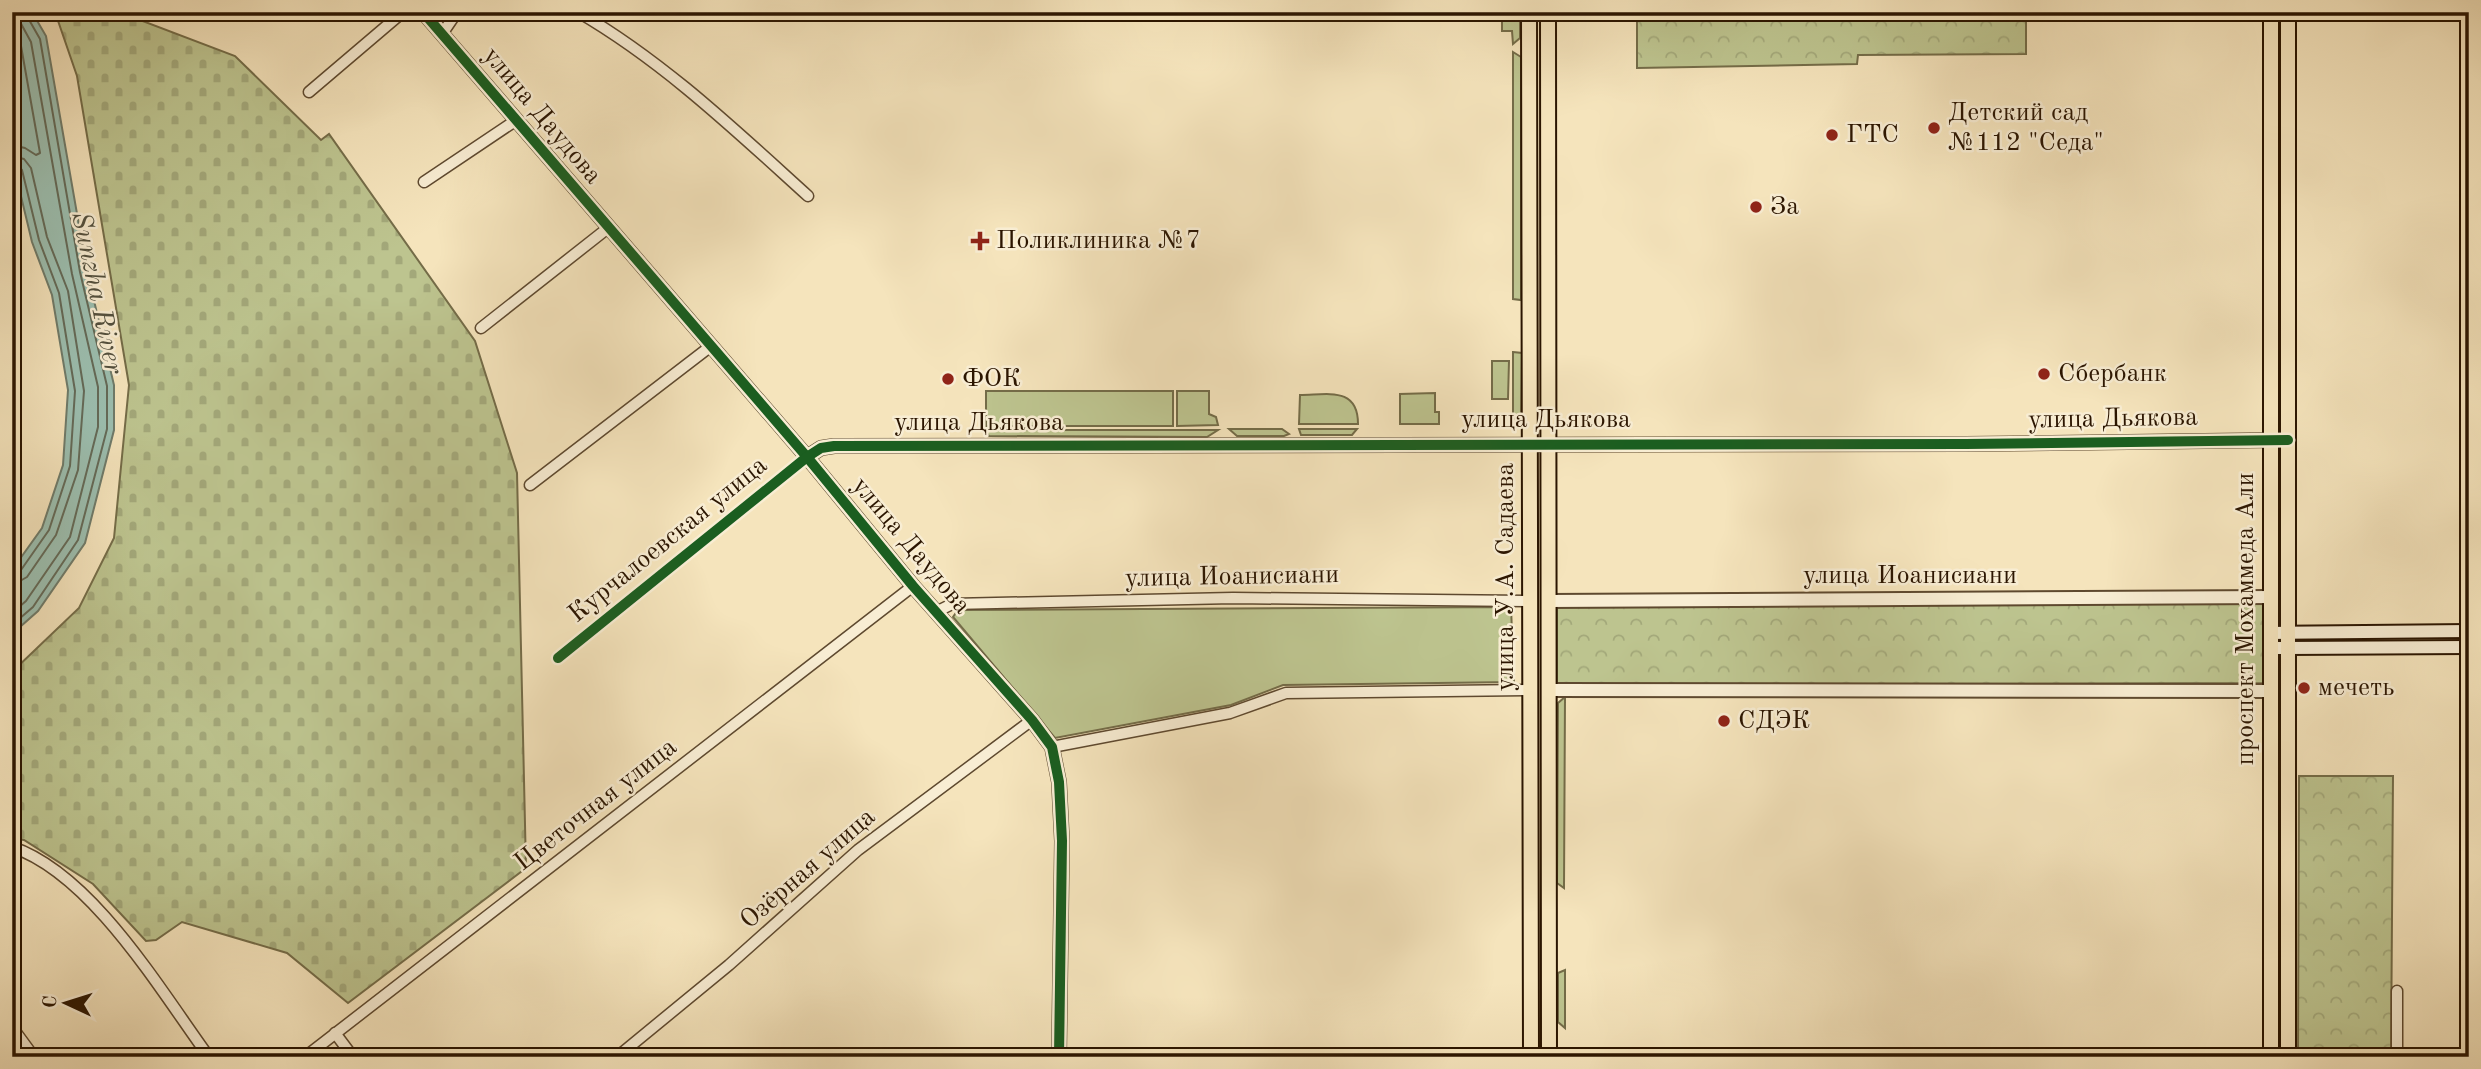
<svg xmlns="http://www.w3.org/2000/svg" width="2481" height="1069" font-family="'Old Standard TT',serif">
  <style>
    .green { fill: #bdc48f; stroke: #746c48; stroke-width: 2 }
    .cemetery { fill: url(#cemetery-stones); stroke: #746c48; stroke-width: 2 }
    .park { fill: url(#park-crowns); stroke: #746c48; stroke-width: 2 }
    .water { fill: #9cbfb0; stroke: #6f7b6a; stroke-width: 2 }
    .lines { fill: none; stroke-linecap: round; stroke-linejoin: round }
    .shore { stroke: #646a58; stroke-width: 2 }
    .minor-casing { stroke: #5e492f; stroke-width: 13 }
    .tertiary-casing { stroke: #5e492f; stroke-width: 16 }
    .secondary-casing { stroke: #2b1500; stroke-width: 16 }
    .primary-casing { stroke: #2b1500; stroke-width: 18 }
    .minor { stroke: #f8edd3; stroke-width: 10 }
    .tertiary { stroke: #f8edd3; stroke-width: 12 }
    .secondary { stroke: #f8edd3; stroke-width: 12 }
    .primary { stroke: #f5e4bc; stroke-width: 14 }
    .cycleway-casing { stroke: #f8edd3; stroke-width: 15 }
    .cycleway { stroke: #1b5e20; stroke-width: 10 }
    .poi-dot { fill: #8f2418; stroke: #f8edd3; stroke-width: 2.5 }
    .labels { text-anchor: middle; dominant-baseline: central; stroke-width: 5; stroke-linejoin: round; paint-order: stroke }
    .poi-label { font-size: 26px; fill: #2b1500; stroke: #f8edd3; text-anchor: start }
    .street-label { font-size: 26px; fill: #2b1500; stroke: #f8edd3 }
    .water-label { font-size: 28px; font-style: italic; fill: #53503e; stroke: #f8edd3 }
  </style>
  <defs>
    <pattern id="cemetery-stones" width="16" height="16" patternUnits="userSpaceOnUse" patternTransform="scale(1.75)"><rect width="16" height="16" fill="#bdc48f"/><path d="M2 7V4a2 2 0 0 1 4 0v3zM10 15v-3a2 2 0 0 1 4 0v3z" fill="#a3a87a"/></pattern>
    <pattern id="park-crowns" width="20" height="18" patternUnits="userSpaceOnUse" patternTransform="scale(1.75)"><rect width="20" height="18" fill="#bdc48f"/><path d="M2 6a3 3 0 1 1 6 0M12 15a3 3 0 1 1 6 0" fill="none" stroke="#a3a87a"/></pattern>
  </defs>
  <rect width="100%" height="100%" fill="#f5e4bc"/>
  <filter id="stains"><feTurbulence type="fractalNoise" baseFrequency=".00286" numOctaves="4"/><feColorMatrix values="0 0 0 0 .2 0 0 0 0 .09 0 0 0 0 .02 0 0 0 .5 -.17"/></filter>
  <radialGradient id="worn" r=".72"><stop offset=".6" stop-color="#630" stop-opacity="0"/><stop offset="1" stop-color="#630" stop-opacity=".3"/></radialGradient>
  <g class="green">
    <polygon points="1502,12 1520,12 1520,38 1513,44 1512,31 1502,31"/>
    <polygon points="1513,52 1521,57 1521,300 1513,299"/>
    <polygon points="1513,352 1522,353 1521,421 1513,418"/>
    <polygon points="1492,361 1509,361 1508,399 1492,399"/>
    <rect x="986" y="391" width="187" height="35"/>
    <polygon points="1177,391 1209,391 1209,414 1216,417 1218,425 1177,426"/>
    <polygon points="1435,393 1435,412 1439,412 1439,424 1400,424 1400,394"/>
    <path d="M1300,395c27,0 58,-9 58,29h-59z"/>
    <polygon points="1229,429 1282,429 1289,434 1284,436 1237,436"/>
    <polygon points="1299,429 1357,429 1352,435 1301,435"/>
    <polygon points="985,430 1218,430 1207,437 989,436"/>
    <polygon points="1511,607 1514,682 1283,685 1231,705 1055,738 953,617 958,610"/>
    <polygon points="1565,697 1564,888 1557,883 1558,703"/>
    <polygon points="1565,970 1565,1028 1558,1022 1558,973"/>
  </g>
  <polygon class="cemetery" points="55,12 119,12 235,56 321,140 329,134 475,341 517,473 526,868 348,1003 287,953 182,922 156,940 146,941 93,884 24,840 12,838 12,672 79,608 114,538 129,385 77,76"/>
  <g class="park">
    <polygon points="1637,12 2026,12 2026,54 1858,55 1857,64 1637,68"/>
    <polygon points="2264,603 2264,683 1557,685 1557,605"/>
    <polygon points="2299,776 2393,776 2391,1057 2298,1057"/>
  </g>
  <polygon class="water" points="12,12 32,12 46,36 87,271 114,385 114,430 85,543 38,611 12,634 12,570 42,528 63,465 68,390 52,295 32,242 12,159"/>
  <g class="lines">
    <g class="shore">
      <polyline points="12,30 21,46 40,153 36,155 25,148 12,145"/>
      <polyline points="12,156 24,159 31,168 47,237 68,291 84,391 78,470 56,535 27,577 20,581 12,582"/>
      <polyline points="12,165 18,166 22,170 39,240 59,293 75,391 70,466 49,530 21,570 12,573"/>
      <polyline points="12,613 26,601 70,537 98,427 98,387 72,274 31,42 19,20 18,12"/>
      <polyline points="12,625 33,607 78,540 107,429 107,386 80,272 40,39 28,18 27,12"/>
    </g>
    <defs>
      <g id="minor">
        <path d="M578,12c86,50 157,118 230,184"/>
        <polyline points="442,34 457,12"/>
        <polyline points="309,92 403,12"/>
        <polyline points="424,182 515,121"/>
        <polyline points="481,328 608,228"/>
        <polyline points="530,485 711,346"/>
        <polyline points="936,612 952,604 1233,598 1530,601"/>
        <polyline points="558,658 807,457"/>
        <polyline points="1052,747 1230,713 1286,693 1531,690"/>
        <path d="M12,847c80,27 148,143 197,210"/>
        <polyline points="12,1027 34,1057"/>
        <polyline points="335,1033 353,1057"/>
        <polyline points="305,1057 913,586"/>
        <polyline points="617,1057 729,965 858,850 1032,720"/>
        <polyline points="2397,1057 2397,991"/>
      </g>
      <g id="tertiary">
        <polyline points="423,12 807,457 913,586 1032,720 1052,747 1059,782 1062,841 1059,1057"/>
        <polyline points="807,457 821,448 834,446 1966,444 2281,440"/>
        <polyline points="1549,601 2272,597"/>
        <polyline points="1549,690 2271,691"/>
      </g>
      <g id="secondary">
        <polyline points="2272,633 2469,631"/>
        <polyline points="2271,648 2469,647"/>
      </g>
      <g id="primary">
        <polyline points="1529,12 1531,1057"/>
        <polyline points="1548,12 1549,1057"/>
        <polyline points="2271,12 2271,1057"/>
        <polyline points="2288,1057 2288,12"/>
      </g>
    </defs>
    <use href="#minor" class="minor-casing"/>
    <use href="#tertiary" class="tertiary-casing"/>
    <use href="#secondary" class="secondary-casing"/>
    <use href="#primary" class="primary-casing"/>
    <use href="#minor" class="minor"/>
    <use href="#tertiary" class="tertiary"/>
    <use href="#secondary" class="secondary"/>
    <use href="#primary" class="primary"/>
    <defs>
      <g id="cycleway">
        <polyline points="423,12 807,457 913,586 1032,720 1052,747 1059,782 1062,841 1059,1057"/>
        <polyline points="558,658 807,457 821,448 834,446 1966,444 2288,440"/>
      </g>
    </defs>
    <use href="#cycleway" class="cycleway-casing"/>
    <use href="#cycleway" class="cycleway"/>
  </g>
  <g class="poi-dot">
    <circle cx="1934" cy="128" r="7"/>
    <circle cx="1832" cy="135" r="7"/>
    <circle cx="1756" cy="207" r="7"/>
    <path d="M976.5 230.5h7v7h7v7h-7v7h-7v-7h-7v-7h7z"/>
    <circle cx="2044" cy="374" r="7"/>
    <circle cx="948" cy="379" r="7"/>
    <circle cx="2304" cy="688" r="7"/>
    <circle cx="1724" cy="721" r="7"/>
  </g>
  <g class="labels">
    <g class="poi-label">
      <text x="1948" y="113">Детский сад<tspan x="1948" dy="30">№112 "Седа"</tspan></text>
      <text x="1846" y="135">ГТС</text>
      <text x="1770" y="207">За</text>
      <text x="996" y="241">Поликлиника №7</text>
      <text x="2058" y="374">Сбербанк</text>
      <text x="962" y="379">ФОК</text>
      <text x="2318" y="688">мечеть</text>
      <text x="1738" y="721">СДЭК</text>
    </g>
    <g class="street-label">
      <text transform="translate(542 116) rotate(50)">улица Даудова</text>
      <text transform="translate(2113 419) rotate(-1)">улица Дьякова</text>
      <text x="1546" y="420">улица Дьякова</text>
      <text x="979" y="423">улица Дьякова</text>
      <text transform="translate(668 540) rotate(-39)">Курчалоевская улица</text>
      <text transform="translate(911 546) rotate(50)">улица Даудова</text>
      <text x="1910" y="576">улица Иоанисиани</text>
      <text transform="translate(1232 577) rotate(-1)">улица Иоанисиани</text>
      <text transform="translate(1506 577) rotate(-90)">улица У.А. Садаева</text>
      <text transform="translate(2246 619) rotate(-90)">проспект Мохаммеда Али</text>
      <text transform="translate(596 805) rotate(-38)">Цветочная улица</text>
      <text transform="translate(808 869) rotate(-41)">Озёрная улица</text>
    </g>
    <g class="water-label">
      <text transform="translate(96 293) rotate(78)">Sunzha River</text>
    </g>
  </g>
  <rect width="2481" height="1069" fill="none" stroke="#f5e4bc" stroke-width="42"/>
  <rect x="14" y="14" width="2453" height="1041" fill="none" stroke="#2b1500" stroke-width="3.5"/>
  <rect x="21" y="21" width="2439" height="1027" fill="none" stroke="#2b1500" stroke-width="2"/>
  <g transform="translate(66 1003) rotate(274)" stroke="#f8edd3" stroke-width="5" paint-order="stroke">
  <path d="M0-5L12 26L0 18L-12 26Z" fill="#2b1500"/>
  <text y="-10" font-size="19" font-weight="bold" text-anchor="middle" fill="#2b1500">С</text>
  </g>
  <rect width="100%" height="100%" filter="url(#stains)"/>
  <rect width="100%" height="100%" fill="url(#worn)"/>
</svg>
